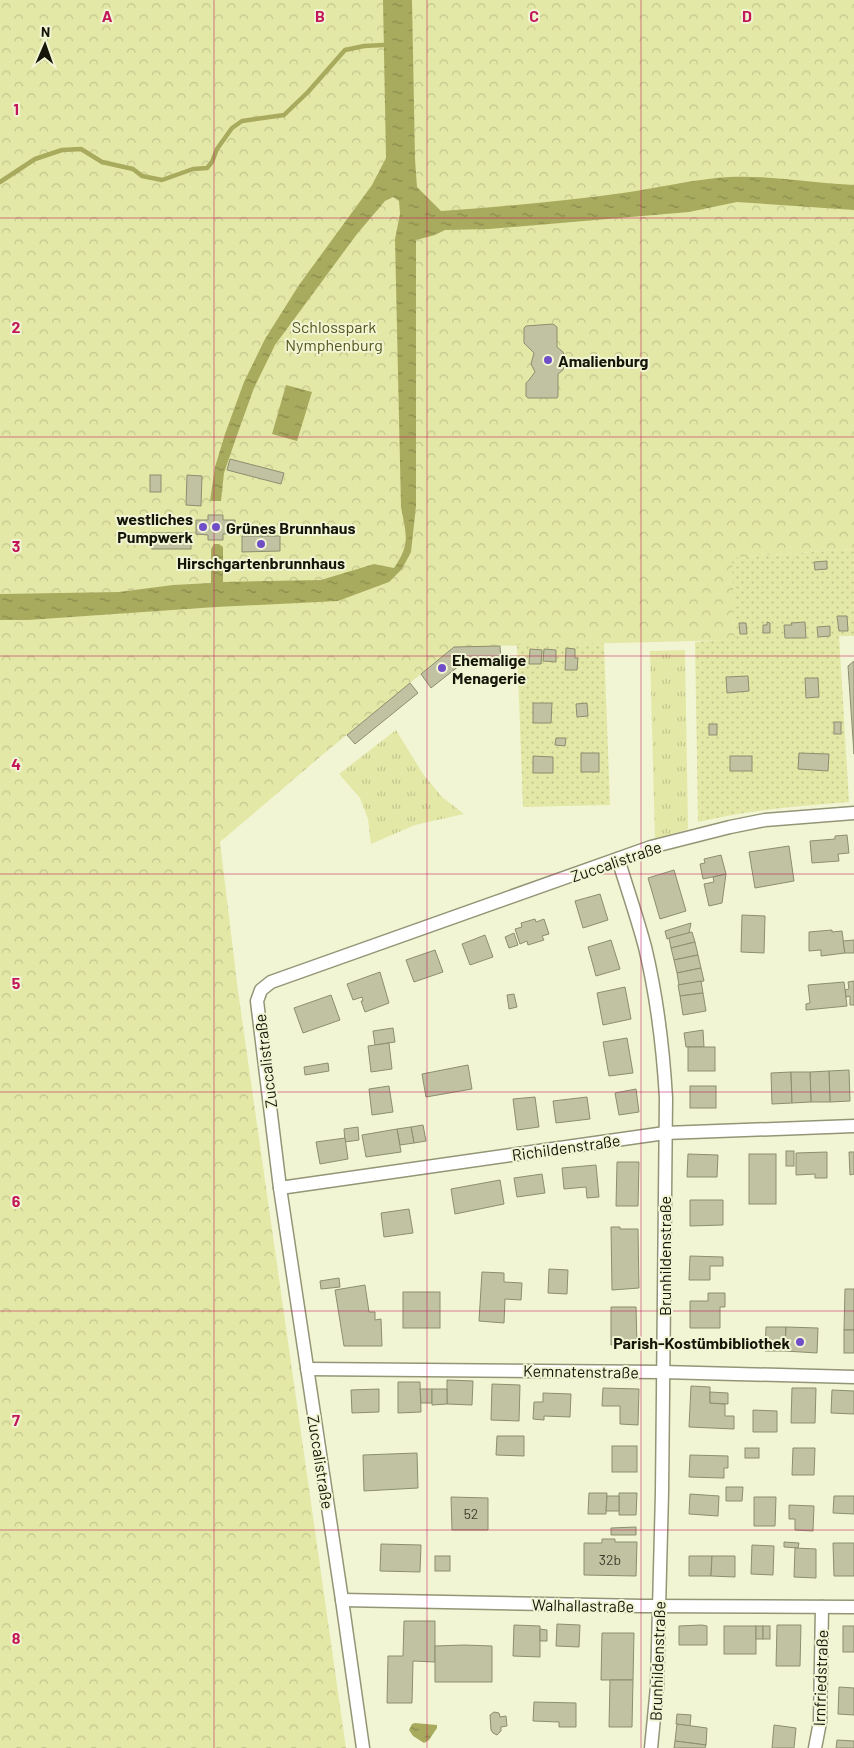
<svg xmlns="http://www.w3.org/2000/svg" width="854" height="1748" font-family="Barlow,sans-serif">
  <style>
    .grass { fill: url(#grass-tufts) }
    .park { fill: url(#park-crowns) }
    .garden { fill: url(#garden-dots) }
    .water { fill: url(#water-ripples) }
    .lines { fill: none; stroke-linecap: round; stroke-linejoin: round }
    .stream { stroke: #a8ab5e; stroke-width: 4.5 }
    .building { fill: #c0c2a2; stroke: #8c8e6f }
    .street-casing { stroke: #939576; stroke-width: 15 }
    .street { stroke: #fff; stroke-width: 12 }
    .grid { fill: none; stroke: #c2185b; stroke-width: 1; stroke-opacity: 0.55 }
    .poi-dot { fill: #6f4ec8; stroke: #f2f5d4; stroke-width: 2 }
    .labels { text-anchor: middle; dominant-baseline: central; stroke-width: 4; stroke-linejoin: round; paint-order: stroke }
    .number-label { font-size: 14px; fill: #40402f }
    .park-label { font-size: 16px; fill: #55571e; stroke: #f2f5d4 }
    .poi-label { font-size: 16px; font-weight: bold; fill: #151509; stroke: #f2f5d4; text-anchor: start }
    .street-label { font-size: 16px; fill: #151509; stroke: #f2f5d4 }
    .grid-label { font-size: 16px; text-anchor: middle; font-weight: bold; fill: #c2185b; stroke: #f2f5d4; stroke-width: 4; stroke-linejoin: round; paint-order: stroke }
  </style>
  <defs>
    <pattern id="grass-tufts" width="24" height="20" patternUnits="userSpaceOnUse" patternTransform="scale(1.25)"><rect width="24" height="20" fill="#e4e8a6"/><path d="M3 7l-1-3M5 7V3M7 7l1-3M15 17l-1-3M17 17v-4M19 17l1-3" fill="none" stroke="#c3c68e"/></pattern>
    <pattern id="park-crowns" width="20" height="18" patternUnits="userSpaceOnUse" patternTransform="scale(1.25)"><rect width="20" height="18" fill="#e4e8a6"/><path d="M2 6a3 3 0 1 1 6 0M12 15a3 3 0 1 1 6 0" fill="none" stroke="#c3c68e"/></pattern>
    <pattern id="garden-dots" width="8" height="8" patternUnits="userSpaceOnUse" patternTransform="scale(1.25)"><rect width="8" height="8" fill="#e4e8a6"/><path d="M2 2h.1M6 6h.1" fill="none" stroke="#c3c68e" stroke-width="1.8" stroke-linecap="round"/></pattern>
    <pattern id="water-ripples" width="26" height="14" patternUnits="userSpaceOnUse" patternTransform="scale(1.25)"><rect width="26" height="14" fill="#a8ab5e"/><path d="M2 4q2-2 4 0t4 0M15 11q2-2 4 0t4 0" fill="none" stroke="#888a4c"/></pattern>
  </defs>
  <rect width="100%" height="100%" fill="#f2f5d4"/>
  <g class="grass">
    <polygon points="685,650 688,829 655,839 650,651"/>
    <polygon points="396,730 423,774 442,797 464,814 415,825 371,844 368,819 360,798 339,774"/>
  </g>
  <polygon class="park" points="0,0 854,0 854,549 733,558 735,640 454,647 327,751 220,842 238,991 346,1748 0,1748"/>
  <g class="garden">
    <path d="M854,549v87h-15l10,166c-51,4 -101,8 -151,20l-3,-180 40,-3 -3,-81z"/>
    <polygon points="604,643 610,805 523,807 517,645"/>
  </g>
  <g class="water">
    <path d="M383,0h29l3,159 2,28 24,24c61,-4 122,-10 182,-18 34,-5 72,-14 106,-16 42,-2 83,6 125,8v25l-117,-8 -48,10 -200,17 -44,1 -10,5 -19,5v266l-5,46 -9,17 -13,13 -51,19 -122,6 -188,13h-28v-26l119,-2 54,-7 38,-2v-34l3,-5h5l4,3v35l98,-2 53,-16 20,4c17,-25 12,-33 7,-61l-6,-268 5,-25 -1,-13 -6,-4 -8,4 -28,33 -82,111 -21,43 -18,50 -12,35 -3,28h-11l5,-34 10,-33 19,-52 21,-43 34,-54 73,-100 14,-27z"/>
    <polygon points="286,385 312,392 297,441 272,434"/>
    <polygon points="415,1723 437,1725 437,1728 429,1740 424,1743 413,1736 409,1730 412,1724"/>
  </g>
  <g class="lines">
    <polyline class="stream" points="0,182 35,159 62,150 81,149 102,162 133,169 142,176 162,180 193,169 207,168 212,162 217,149 232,128 242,121 284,115 308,92 345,50 364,46 383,45"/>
  </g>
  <g class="building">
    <polygon points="553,324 557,327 557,347 563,352 566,361 563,370 558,374 558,396 557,398 528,398 526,396 526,383 529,380 535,372 531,364 534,353 524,343 524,328 526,326"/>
    <polygon points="230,459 284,473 281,484 227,470"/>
    <rect x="150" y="475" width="11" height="17"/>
    <polygon points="187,475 202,476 201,506 186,505"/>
    <polygon points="208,515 223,515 223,520 235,520 235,534 223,534 223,540 208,540 208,535 196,534 196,520 208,520"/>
    <rect x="152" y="533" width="39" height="16"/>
    <polygon points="242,536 280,536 280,551 242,552"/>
    <polygon points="827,561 827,569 815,570 814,562"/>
    <polygon points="837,616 847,616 848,631 839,631"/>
    <polygon points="767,622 770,623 770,633 763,633 763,625 767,625"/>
    <polygon points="805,622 806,638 785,638 784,625 792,625 791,623"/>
    <polygon points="739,623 746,623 747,634 740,634"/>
    <polygon points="830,626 830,636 818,637 817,627"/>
    <polygon points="500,646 501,660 464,662 431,688 421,674 454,647"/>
    <polygon points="566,648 575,649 575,658 578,658 577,670 565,670"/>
    <polygon points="530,649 542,650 541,664 529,664"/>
    <polygon points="544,649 556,650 556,662 543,661"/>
    <polygon points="854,661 854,754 848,666"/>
    <polygon points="748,676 749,691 727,693 726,677"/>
    <polygon points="805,678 818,678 819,697 806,698"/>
    <polygon points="410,683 418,693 355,744 347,735"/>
    <polygon points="533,703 552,703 551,723 533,723"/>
    <polygon points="587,703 588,716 577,717 576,704"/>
    <rect x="834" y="722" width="7" height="12"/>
    <rect x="709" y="724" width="8" height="11"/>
    <polygon points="556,738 566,738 565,746 555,745"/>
    <rect x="581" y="753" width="18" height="19"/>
    <polygon points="799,753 829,754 828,771 798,769"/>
    <polygon points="533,756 553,757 553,773 533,773"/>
    <rect x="730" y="756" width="22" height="15"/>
    <polygon points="847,835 849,853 838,854 839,861 812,863 810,841 835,839 835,836"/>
    <polygon points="789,846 794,881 755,888 749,852"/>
    <polygon points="721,855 726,874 703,879 700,864 705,863 704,859"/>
    <polygon points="674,870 686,911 660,919 648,878"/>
    <polygon points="726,874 722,903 709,906 704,884 714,882 713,877"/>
    <polygon points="600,894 608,920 583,928 575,901"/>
    <polygon points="742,915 765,916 764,953 741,952"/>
    <polygon points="535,919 536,922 544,919 549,934 542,936 544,940 528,945 527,941 520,944 515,929 522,927 521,923"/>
    <polygon points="691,923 689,933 667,939 665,931"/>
    <polygon points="832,930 832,932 842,931 845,953 821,956 821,950 809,951 809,932"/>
    <polygon points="692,932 695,942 671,948 669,938"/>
    <polygon points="514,933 518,945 509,948 505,937"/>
    <polygon points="485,935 493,957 470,965 462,944"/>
    <polygon points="611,940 620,969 596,976 588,947"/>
    <polygon points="854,940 854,953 845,953 843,941"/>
    <polygon points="695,942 698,955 674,960 671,948"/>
    <polygon points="435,950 443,972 414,982 406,960"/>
    <polygon points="698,955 701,968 677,973 674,960"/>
    <polygon points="701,968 704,981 679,985 677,973"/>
    <polygon points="380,972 389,1003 365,1012 361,1001 363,1001 362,997 353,1000 347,984"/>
    <polygon points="701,981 703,993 680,996 678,985"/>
    <polygon points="854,981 854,1005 850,1005 850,996 846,997 845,990 849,989 848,982"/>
    <polygon points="844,982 847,1006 806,1010 806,1004 810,1003 808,985"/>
    <polygon points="625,987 631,1019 603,1025 597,993"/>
    <polygon points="703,993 706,1011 683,1015 680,996"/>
    <polygon points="514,994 517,1007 509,1009 507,995"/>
    <polygon points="331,995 340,1020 303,1033 294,1008"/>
    <polygon points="393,1028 395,1042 375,1045 373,1031"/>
    <polygon points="703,1030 704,1047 686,1047 684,1033"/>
    <polygon points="627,1038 633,1073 609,1076 603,1042"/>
    <polygon points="389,1043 392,1069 371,1072 368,1046"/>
    <rect x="688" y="1047" width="27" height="24"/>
    <polygon points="328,1063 329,1071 305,1075 304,1067"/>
    <polygon points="468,1065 472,1089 426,1097 422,1074"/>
    <polygon points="849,1070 850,1101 830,1102 829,1071"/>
    <polygon points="829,1071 830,1102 811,1102 810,1072"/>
    <polygon points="791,1072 792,1103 772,1104 771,1073"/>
    <polygon points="791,1072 810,1072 811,1102 792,1103"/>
    <polygon points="389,1086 393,1112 372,1115 369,1089"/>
    <rect x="690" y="1086" width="26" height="22"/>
    <polygon points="636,1089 639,1112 619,1115 615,1093"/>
    <polygon points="535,1097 539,1127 517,1130 513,1099"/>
    <polygon points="587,1097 590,1119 556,1123 553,1101"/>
    <polygon points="423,1125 426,1141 414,1143 411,1127"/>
    <polygon points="358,1127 359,1140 345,1142 344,1129"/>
    <polygon points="411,1127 414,1143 400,1145 397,1129"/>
    <polygon points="397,1129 401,1152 366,1157 362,1135"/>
    <polygon points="345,1138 348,1159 320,1164 316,1142"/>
    <rect x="786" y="1151" width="8" height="15"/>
    <polygon points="827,1152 827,1178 815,1178 815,1174 796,1175 796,1153"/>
    <polygon points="849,1152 854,1152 854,1174 850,1175"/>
    <polygon points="688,1154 718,1155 717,1177 687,1177"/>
    <rect x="749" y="1154" width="27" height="50"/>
    <polygon points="617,1162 639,1162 638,1206 616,1206"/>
    <polygon points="596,1165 599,1197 587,1198 586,1187 564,1189 562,1168"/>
    <polygon points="542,1174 545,1193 517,1197 514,1178"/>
    <polygon points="500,1180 504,1204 455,1214 451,1189"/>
    <polygon points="690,1200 723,1200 723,1225 690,1226"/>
    <polygon points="409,1209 413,1233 384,1237 381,1213"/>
    <polygon points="611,1227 620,1227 620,1229 638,1229 639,1288 612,1290"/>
    <polygon points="690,1256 723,1257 723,1266 710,1266 710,1280 689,1280"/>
    <polygon points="549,1269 568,1270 567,1294 548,1293"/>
    <polygon points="482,1272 504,1273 504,1282 522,1283 521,1300 505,1299 504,1323 479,1321"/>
    <polygon points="339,1278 340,1287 321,1289 320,1281"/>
    <polygon points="365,1285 369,1312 375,1312 375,1320 381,1319 382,1346 344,1346 335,1290"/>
    <polygon points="845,1289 854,1289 854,1330 844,1330"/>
    <rect x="403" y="1292" width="37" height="36"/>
    <polygon points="708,1293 725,1293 725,1307 720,1307 720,1328 690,1328 690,1301 708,1301"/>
    <polygon points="611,1307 636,1307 637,1345 611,1345"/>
    <polygon points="766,1327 786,1327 785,1351 765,1351"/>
    <polygon points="786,1327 818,1328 817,1353 785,1351"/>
    <rect x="844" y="1330" width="10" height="23"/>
    <polygon points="447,1380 473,1381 472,1405 447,1404"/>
    <polygon points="398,1382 420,1382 421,1412 398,1413"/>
    <polygon points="492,1384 520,1385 519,1421 491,1420"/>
    <polygon points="691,1386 710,1387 710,1403 725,1404 725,1416 734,1416 734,1429 689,1427"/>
    <polygon points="603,1388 639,1389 638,1425 620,1424 620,1406 602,1406"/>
    <polygon points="792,1388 816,1388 815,1423 791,1423"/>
    <polygon points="379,1389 379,1412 352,1413 351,1390"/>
    <polygon points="420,1389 432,1389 432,1403 421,1403"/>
    <polygon points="432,1389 447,1389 447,1404 432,1405"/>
    <polygon points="832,1390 854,1391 854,1414 831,1413"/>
    <polygon points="710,1392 728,1393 728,1404 710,1403"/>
    <polygon points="543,1393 571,1394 570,1417 544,1416 544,1420 533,1419 534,1402 543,1402"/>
    <polygon points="753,1410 777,1411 777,1432 753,1432"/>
    <polygon points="497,1436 524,1436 524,1456 496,1455"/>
    <rect x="612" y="1446" width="25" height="26"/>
    <rect x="745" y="1448" width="14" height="10"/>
    <polygon points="793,1448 815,1448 814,1475 792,1475"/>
    <polygon points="417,1453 418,1488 364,1491 363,1455"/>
    <polygon points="690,1455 728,1456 728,1468 724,1468 724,1478 689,1477"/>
    <polygon points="726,1487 743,1487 742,1501 726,1501"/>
    <polygon points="589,1493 607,1493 606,1514 588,1514"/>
    <polygon points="619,1493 637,1493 636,1515 619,1515"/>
    <polygon points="690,1494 719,1496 718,1516 689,1514"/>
    <polygon points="607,1496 619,1496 619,1511 606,1511"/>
    <polygon points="834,1496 854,1496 854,1514 833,1513"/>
    <polygon points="451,1497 488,1498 488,1530 452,1530"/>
    <polygon points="754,1497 776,1497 775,1526 754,1526"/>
    <polygon points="789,1505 814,1506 813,1531 795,1530 795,1519 789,1519"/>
    <polygon points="636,1527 636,1535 611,1535 611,1528"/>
    <polygon points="602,1539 615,1539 615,1542 637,1542 636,1576 584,1575 584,1543 602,1543"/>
    <polygon points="784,1542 799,1543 798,1548 784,1547"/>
    <polygon points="833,1543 854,1543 854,1576 834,1576"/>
    <polygon points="381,1544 421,1545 420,1572 380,1571"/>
    <polygon points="752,1545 774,1546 773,1575 751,1574"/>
    <polygon points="795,1548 816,1549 816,1578 794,1577"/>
    <rect x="435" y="1556" width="15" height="15"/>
    <polygon points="689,1556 712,1556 711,1576 689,1576"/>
    <polygon points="712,1556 735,1556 735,1577 711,1576"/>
    <polygon points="404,1621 435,1621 435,1662 413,1661 412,1703 387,1703 388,1656 403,1656"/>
    <polygon points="557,1624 580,1625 579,1647 556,1646"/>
    <polygon points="514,1625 540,1626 540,1657 513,1656"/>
    <polygon points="702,1625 707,1626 707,1645 679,1645 679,1626"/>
    <polygon points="777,1625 801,1625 800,1666 776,1666"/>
    <rect x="724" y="1626" width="32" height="28"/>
    <rect x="756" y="1626" width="7" height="13"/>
    <rect x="763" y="1626" width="7" height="13"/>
    <rect x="843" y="1626" width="11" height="26"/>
    <polygon points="540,1629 547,1630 547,1641 540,1641"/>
    <polygon points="602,1633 634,1633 633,1680 601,1680"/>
    <polygon points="464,1645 492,1646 492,1682 435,1682 435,1646"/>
    <polygon points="610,1680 633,1680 632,1727 609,1727"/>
    <polygon points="839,1687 854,1688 854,1715 838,1714"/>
    <polygon points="534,1702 576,1703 576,1727 559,1727 559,1722 533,1721"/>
    <polygon points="494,1712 499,1713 500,1717 506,1716 507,1726 501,1727 501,1731 497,1735 493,1733 491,1730 490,1715"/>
    <polygon points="677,1714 691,1715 690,1726 676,1724"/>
    <polygon points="677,1724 707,1728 706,1745 675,1741"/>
    <polygon points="774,1725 796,1728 794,1748 772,1748"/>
    <polygon points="837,1740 854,1741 854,1748 836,1748"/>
    <polygon points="675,1741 706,1745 705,1748 674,1748"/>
  </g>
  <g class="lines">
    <defs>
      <g id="street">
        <path d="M618,859c9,29 19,58 27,88 12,50 18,100 21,151l-4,394 -5,195 -6,61"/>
        <polyline points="280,1188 665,1133 854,1126"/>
        <polyline points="307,1369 662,1372 854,1377"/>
        <polyline points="342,1600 642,1606 854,1607"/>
        <polyline points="363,1748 342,1600 280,1188 257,1001 261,990 271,982 651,847 730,827 765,820 854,813"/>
        <polyline points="815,1748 820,1722 822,1607"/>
      </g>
    </defs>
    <use href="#street" class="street-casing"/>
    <use href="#street" class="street"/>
  </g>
  <path class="grid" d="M214,0v1748M427,0v1748M641,0v1748M0,218h854M0,437h854M0,656h854M0,874h854M0,1092h854M0,1311h854M0,1530h854"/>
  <g class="poi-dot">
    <circle cx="548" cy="360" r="5"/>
    <circle cx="203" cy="527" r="5"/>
    <circle cx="216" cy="527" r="5"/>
    <circle cx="261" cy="544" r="5"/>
    <circle cx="442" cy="668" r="5"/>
    <circle cx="800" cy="1342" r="5"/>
  </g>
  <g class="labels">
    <g class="number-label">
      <text x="471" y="1513">52</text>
      <text x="610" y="1559">32b</text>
    </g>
    <g class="park-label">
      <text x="334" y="326">Schlosspark<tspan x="334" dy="18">Nymphenburg</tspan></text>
    </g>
    <g class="poi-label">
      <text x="558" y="360">Amalienburg</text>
      <text x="193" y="518" text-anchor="end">westliches<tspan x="193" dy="18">Pumpwerk</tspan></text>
      <text x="226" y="527">Grünes Brunnhaus</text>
      <text x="261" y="562" text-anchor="middle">Hirschgartenbrunnhaus</text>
      <text x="452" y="659">Ehemalige<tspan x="452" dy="18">Menagerie</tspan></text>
      <text x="790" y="1342" text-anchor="end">Parish-Kostümbibliothek</text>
    </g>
    <g class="street-label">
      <text transform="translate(616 861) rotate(-19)">Zuccalistraße</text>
      <text transform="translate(265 1061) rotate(-97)">Zuccalistraße</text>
      <text transform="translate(566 1147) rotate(-8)">Richildenstraße</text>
      <text transform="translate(664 1256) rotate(-90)">Brunhildenstraße</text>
      <text transform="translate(581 1371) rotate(1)">Kemnatenstraße</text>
      <text transform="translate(321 1462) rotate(81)">Zuccalistraße</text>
      <text transform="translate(583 1605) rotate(1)">Walhallastraße</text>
      <text transform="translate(657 1661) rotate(-88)">Brunhildenstraße</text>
      <text transform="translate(820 1678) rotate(-88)">Irnfriedstraße</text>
    </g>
  </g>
  <g class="grid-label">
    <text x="107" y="22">A</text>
    <text x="320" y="22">B</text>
    <text x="534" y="22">C</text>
    <text x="747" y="22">D</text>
    <text x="16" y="115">1</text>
    <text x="16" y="333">2</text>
    <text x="16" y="552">3</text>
    <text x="16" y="770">4</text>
    <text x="16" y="989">5</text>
    <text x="16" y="1207">6</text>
    <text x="16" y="1426">7</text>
    <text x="16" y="1644">8</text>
  </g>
  <g transform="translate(45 45) rotate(2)" stroke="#f2f5d4" stroke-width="4" paint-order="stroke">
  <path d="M0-4L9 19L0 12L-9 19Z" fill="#151509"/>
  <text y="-8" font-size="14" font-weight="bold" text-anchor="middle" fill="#151509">N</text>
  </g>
</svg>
